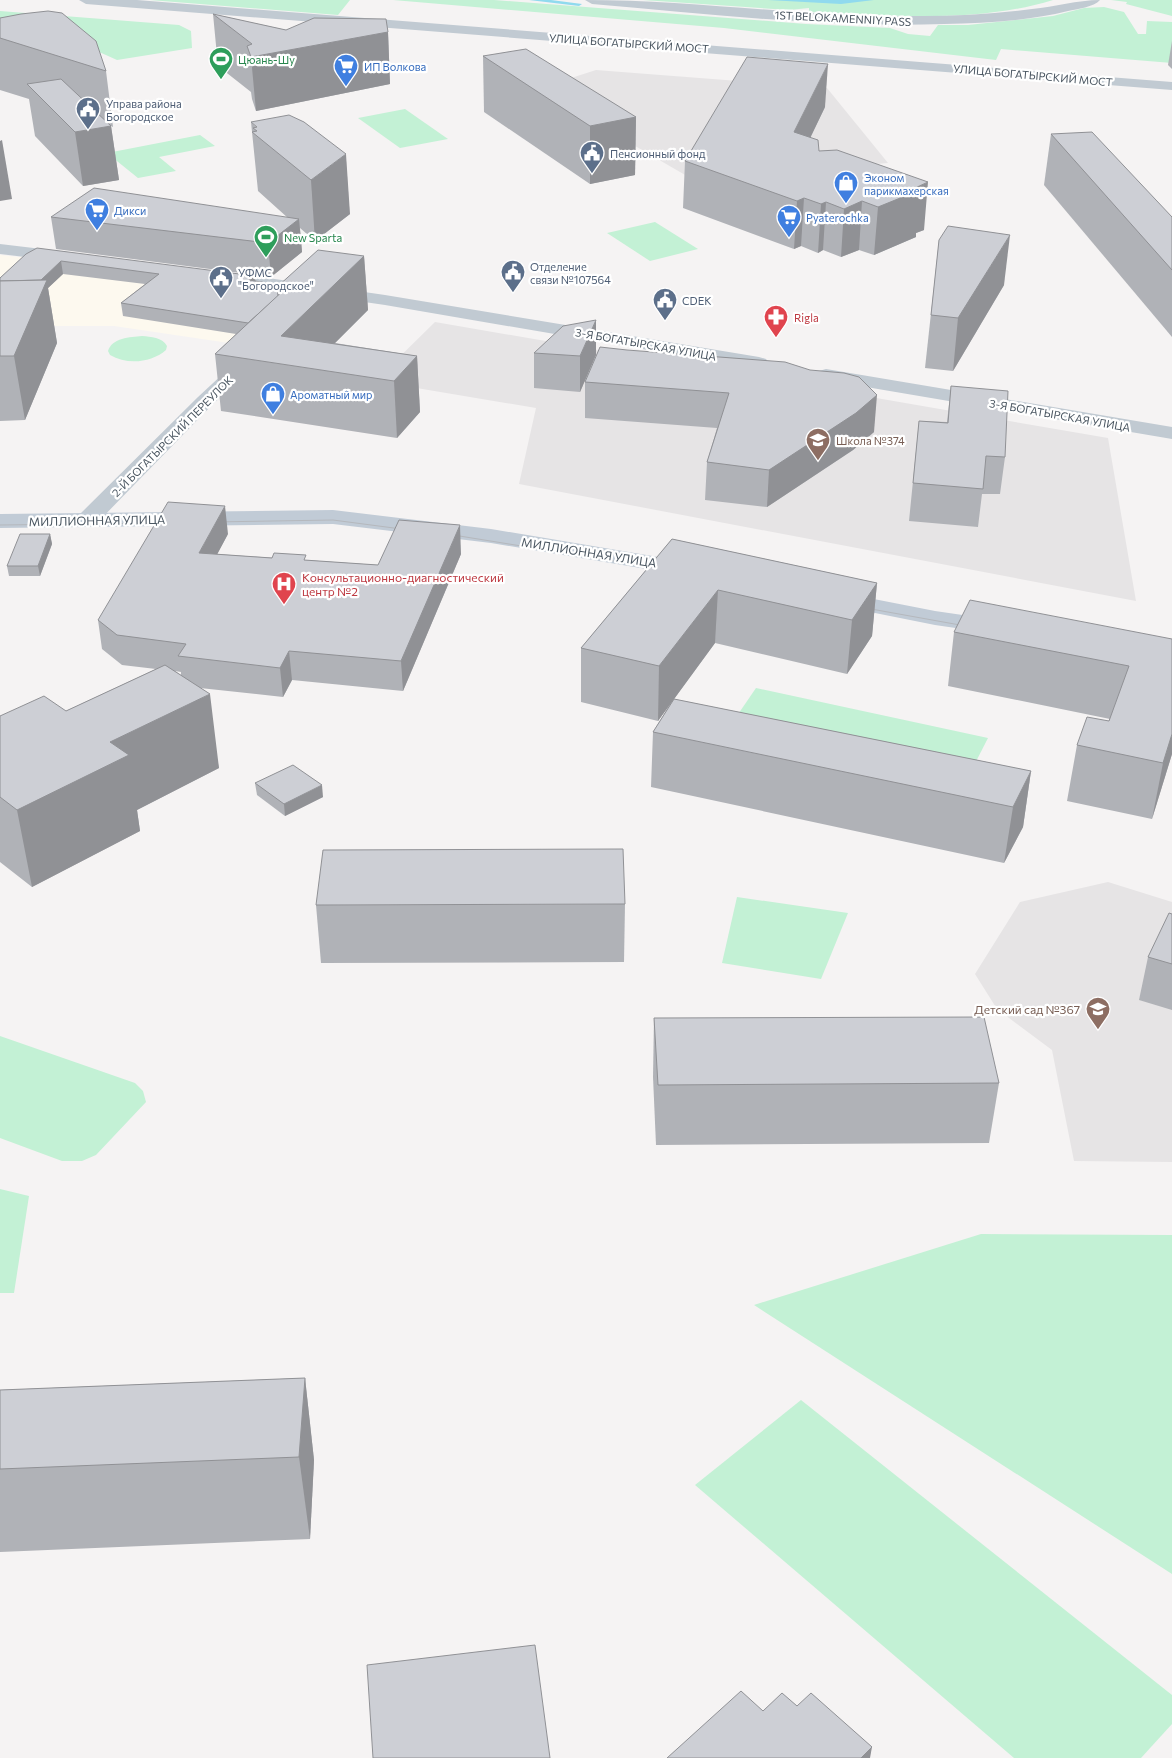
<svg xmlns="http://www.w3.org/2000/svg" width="1172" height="1758" font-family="Commissioner,sans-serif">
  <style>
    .commercial { fill: #fdf9ef }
    .education { fill: #e6e4e5 }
    .green { fill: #c3f1d5 }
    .water { fill: #90daee }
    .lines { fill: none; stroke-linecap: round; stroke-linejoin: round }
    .stream { fill: #90daee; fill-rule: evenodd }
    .street { fill: #c1cad2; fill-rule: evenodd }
    .secondary { fill: #c1cbd6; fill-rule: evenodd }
    .tram { stroke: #b5b8bd; stroke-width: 1 }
    .wall { fill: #b0b2b7; fill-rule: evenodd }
    .shaded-wall { fill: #909195 }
    .building { fill: #cdcfd5; stroke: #909195 }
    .labels { text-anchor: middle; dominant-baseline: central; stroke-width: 4.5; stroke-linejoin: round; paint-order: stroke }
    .far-street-label { font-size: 11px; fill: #4a5661; stroke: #fff }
    .far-leisure-label { font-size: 11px; fill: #27864d; stroke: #fff; text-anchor: start }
    .far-shop-label { font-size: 11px; fill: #366cbe; stroke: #fff; text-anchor: start }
    .far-service-label { font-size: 11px; fill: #4e5e75; stroke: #fff; text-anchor: start }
    .far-health-label { font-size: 11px; fill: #be3a42; stroke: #fff; text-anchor: start }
    .far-education-label { font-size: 11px; fill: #785e54; stroke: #fff; text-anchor: start }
    .street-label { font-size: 12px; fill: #4a5661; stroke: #fff }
    .health-label { font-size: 12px; fill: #be3a42; stroke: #fff; text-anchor: start }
    .education-label { font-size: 12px; fill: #785e54; stroke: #fff; text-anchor: end }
  </style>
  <rect width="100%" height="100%" fill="#f5f3f3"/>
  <polygon class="commercial" points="0,255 54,261 304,297 256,347 114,326 0,326"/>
  <g class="education">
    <polygon points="596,70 827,88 888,163 692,179 537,89"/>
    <polygon points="435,322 1108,438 1136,601 519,484 536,408 375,381"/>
    <polygon points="1108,882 1172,902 1172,1162 1074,1161 1052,1050 997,1009 975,974 1020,902"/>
  </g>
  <g class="green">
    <polygon points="150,0 350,0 338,15"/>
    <polygon points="393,0 494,0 806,24 890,28 908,34 930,36 938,25 968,25 1053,16 1084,8 1104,7 1124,12 1138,34 1146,34 1147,21 1172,22 1172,63 1001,49 996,60 724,28"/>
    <path d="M643,0h410c-78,24 -163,15 -244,12v-4l-20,2z"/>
    <polygon points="1111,0 1172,0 1172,16 1126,4 1127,2"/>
    <polygon points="0,11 179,25 191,31 192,48 117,60 97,51 0,54"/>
    <polygon points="405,109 448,139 400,148 358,118"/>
    <polygon points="200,135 215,146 159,157 176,171 138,178 107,153"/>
    <polygon points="655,222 698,249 650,261 607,233"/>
    <path d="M142,336c9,1 20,1 25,10l-1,4c-15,13 -39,15 -56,5l-2,-4c4,-13 22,-14 34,-15z"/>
    <polygon points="756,688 988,738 966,781 730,726"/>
    <polygon points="737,897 848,913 821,979 722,963"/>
    <polygon points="0,1036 135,1083 143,1091 146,1102 96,1155 82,1161 62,1161 0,1138"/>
    <polygon points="0,1189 29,1196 14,1293 0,1293"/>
    <polygon points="981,1234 1172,1235 1172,1574 754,1305"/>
    <polygon points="801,1400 1172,1695 1172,1724 1141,1758 1014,1758 695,1485"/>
  </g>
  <polygon class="water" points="768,0 874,0 841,4"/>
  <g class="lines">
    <polygon class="stream" points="529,0 551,0 582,4 579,6"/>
    <g class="street">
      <polygon points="79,0 137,0 1172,82 1172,90 86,4"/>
      <path d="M585,0c113,0 225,18 338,16 36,0 73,-2 109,-7 23,-2 45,-9 68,-9 -6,7 -23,9 -32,11 -40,10 -83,12 -124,13 -118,4 -235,-10 -352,-20z"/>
      <polygon points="0,244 67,252 73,253 76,257 73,261 67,262 0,254"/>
      <polygon points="219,271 385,295 759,357 766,359 769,363 766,367 759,369 385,305 213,280 210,276 213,272"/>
      <polygon points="246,357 253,359 256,363 253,367 212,405 95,525 87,527 79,525 76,520 79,515 198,397 239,359"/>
      <polygon points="826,369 1172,427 1172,439 819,379 816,375 819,371"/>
    </g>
    <g class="secondary">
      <polygon points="333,510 491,529 688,562 696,564 699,569 696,574 688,576 491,543 333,524 0,528 0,514"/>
      <polygon points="838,592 935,611 997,620 1005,622 1009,627 1005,632 997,634 935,625 830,604 826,599 830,594"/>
    </g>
    <g class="tram">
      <polyline points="212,522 333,520 409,530"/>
      <polyline points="0,525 170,523"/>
      <polyline points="447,534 664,569"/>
      <polyline points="617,552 669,562"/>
      <polyline points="860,607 971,627"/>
    </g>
  </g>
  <g class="wall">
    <polygon points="213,14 286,30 388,32 390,84 256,111 252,99 251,92 218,66"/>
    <polygon points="0,18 106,71 113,127 111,126 119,180 83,186 35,136 29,99 0,90"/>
    <polygon points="1172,41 1172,69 1168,65"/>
    <polygon points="483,56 636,117 635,175 590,184 484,112"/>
    <polygon points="825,107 810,138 819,151 924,230 916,233 916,237 874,255 859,250 841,257 823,250 818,253 801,246 794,249 683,208 685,161"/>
    <polygon points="251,122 350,214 315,241 300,228 302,252 271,277 56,249 51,217 288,218 258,191"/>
    <polygon points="1051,134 1172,217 1172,337 1044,185"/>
    <polygon points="939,240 1004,285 953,371 925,368"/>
    <polygon points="26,254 279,285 364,256 368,310 335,343 417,356 420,412 397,438 221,411 215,354 236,334 123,316 121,303 145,284 63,274 48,288 57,343 25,420 0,421 0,278"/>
    <polygon points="600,347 874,432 853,450 767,507 705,500 707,462 717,428 585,418 585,382"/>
    <polygon points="534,353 596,355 580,392 534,388"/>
    <polygon points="951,386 1005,457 1000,494 982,494 978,527 909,521 919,421 947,422"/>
    <polygon points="50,534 52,544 40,576 9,576 7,566"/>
    <path d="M228,534l-11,20 161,11 83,-11 -58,137 -111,-11 -9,17 -83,-9 19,80 -82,42 3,21 -108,56 -32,-25v-146l66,-5 90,-42 -34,-4 -20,-16 -4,-29zM175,671l6,1v3z"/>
    <polygon points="672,539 877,583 872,636 847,674 715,643 674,699 1031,771 1023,827 1004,863 651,787 653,732 672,701 658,721 581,702 581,648"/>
    <polygon points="954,632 1172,639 1172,754 1152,819 1067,801 1077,745 1109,721 1110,719 948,686"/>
    <polygon points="255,783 323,797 285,816 257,795"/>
    <polygon points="625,904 624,962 321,963 316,905"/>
    <polygon points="1172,914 1172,1010 1139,1000 1148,957"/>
    <polygon points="654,1018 999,1083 989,1143 656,1145 653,1077"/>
    <polygon points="305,1378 314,1460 310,1539 0,1552 0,1390"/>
  </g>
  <g class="shaded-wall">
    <polygon points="388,32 390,84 256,111 251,57"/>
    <polygon points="828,64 825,107 791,178 794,132"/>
    <polygon points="636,117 635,175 590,184 590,126"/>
    <polygon points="111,126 119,180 83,186 75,132"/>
    <polygon points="2,140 12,199 0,201 0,141"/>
    <polygon points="346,154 350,214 315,241 311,180"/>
    <polygon points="928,182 924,230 916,233 916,237 874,255 878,207 915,188"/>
    <polygon points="804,198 801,246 794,249 797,201"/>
    <polygon points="862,201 859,250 841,257 844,209"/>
    <polygon points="826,202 823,250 818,253 821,204"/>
    <polygon points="299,219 302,252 271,277 268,243"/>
    <polygon points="1010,235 1004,285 953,371 958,318"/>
    <polygon points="364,256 368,310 310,368 281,336"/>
    <polygon points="61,261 63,274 48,288 57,343 25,420 14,356 18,302"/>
    <polygon points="255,276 256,289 249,280"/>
    <polygon points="596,320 596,355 580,392 580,356"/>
    <polygon points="417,356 420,412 397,438 394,381"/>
    <polygon points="877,395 874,432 853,450 767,507 769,470"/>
    <polygon points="225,506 228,534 203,581 199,553"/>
    <polygon points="460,525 461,554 403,691 401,661"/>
    <polygon points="50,534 52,544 40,576 38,566"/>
    <polygon points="877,583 872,636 847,674 852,620"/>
    <polygon points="718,590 715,643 658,721 659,666"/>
    <polygon points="289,651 292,680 283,697 280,668"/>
    <polygon points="210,694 219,768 137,810 140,831 32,887 17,810 110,742"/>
    <polygon points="1172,734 1172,754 1152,819 1163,763"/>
    <polygon points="1031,771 1023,827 1004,863 1013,807"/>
    <polygon points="322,785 323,797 285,816 284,804"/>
    <polygon points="305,1378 314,1460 310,1539 299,1457"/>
    <polygon points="872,1747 870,1758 861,1758"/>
  </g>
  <g class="building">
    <polygon points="48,11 62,13 96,41 106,71 0,38 0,18 21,14"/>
    <polygon points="213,14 286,30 314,18 386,19 388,32 251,57 247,46 252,44"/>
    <polygon points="526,49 636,117 590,126 483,56"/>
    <polygon points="747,57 828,64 794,132 818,140 819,151 837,150 928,182 915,188 920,190 878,207 862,201 844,209 826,202 821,204 804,198 797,201 685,161"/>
    <polygon points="61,79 111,126 75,132 27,84"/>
    <polygon points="289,115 304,122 346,154 311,180 252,132 257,131 253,128 257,127 251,122"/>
    <polygon points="1092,132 1172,217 1172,270 1051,134"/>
    <polygon points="94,188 299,219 268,243 51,217"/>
    <polygon points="948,226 1010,235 958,318 931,315 939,240"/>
    <polygon points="37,248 255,276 249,280 279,285 277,287 278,296 248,323 121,303 159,274 61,261 41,280 0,281 0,278 26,254"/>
    <polygon points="318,250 364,256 281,336 417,356 394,381 215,354 286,288 277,287"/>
    <polygon points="47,280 14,356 0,356 0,281"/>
    <polygon points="596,320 580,356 534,353 563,326"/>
    <polygon points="600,347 627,350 785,362 810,370 844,373 859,377 877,395 856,413 769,470 707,462 729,393 585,382"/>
    <polygon points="951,386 1008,391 1005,457 986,456 983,489 913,483 919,421 948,423"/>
    <polygon points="168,502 225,506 199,553 272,558 274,553 306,555 304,560 378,565 399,520 460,525 401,661 289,651 280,668 178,656 186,644 117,635 98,620"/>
    <polygon points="20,534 50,534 38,566 7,566"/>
    <polygon points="672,539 877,583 852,620 718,590 659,666 581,648"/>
    <polygon points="970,600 1172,639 1172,734 1163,763 1077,745 1087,717 1109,721 1129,666 954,632"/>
    <polygon points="165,665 210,694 110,742 129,755 17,810 0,797 0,716 44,696 66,711"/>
    <polygon points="674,699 1031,771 1013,807 653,732"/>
    <polygon points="293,765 322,785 284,804 255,783"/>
    <polygon points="623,849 625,904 316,905 323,850"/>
    <polygon points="1169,913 1172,914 1172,964 1148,957"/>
    <polygon points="984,1017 999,1083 658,1085 654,1018"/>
    <polygon points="305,1378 299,1457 0,1469 0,1390"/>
    <polygon points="535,1645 550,1758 373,1758 367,1665"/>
    <polygon points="741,1691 763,1711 782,1693 797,1706 811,1693 872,1747 861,1758 667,1758"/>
  </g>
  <defs>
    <symbol id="stadium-pin" viewBox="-11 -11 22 30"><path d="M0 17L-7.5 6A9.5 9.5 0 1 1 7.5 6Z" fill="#2e9e5b" stroke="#fff"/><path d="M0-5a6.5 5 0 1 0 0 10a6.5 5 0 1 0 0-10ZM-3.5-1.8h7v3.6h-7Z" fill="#fff"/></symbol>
    <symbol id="supermarket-pin" viewBox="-11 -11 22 30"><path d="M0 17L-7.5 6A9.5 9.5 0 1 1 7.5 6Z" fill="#3f7fe0" stroke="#fff"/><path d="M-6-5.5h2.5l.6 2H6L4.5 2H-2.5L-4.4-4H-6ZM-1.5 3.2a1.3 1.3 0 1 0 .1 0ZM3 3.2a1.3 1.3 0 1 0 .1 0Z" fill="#fff"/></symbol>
    <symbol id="civic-pin" viewBox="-11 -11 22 30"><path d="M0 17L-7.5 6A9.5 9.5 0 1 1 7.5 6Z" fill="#5c6f8a" stroke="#fff"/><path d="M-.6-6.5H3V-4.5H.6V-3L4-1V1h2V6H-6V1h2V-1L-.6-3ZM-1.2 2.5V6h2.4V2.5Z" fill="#fff"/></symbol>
    <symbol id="shop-pin" viewBox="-11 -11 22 30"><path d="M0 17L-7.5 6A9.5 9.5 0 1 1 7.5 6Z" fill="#3f7fe0" stroke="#fff"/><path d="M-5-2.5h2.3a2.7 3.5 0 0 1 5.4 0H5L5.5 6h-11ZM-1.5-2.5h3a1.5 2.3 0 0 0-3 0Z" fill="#fff"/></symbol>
    <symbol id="pharmacy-pin" viewBox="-11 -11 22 30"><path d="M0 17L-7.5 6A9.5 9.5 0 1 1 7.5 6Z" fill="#e0444e" stroke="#fff"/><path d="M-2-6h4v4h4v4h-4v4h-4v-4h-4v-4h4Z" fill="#fff"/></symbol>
    <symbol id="school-pin" viewBox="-11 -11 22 30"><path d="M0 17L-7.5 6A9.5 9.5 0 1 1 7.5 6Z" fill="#8d6e63" stroke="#fff"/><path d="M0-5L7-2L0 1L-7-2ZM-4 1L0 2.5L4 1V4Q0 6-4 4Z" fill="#fff"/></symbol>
    <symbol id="hospital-pin" viewBox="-11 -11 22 30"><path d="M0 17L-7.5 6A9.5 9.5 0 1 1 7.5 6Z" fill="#e0444e" stroke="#fff"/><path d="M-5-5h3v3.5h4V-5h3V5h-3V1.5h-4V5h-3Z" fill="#fff"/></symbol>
  </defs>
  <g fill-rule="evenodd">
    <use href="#stadium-pin" x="207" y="45" width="28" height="38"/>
    <use href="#supermarket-pin" x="332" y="52" width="28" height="38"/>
    <use href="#civic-pin" x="74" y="95" width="28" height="38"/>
    <use href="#civic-pin" x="578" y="139" width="28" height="38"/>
    <use href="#shop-pin" x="832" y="169" width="28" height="38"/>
    <use href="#supermarket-pin" x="83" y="196" width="28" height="38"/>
    <use href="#supermarket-pin" x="775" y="203" width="28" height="38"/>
    <use href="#stadium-pin" x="252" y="223" width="28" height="38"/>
    <use href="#civic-pin" x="499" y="258" width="28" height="38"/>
    <use href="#civic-pin" x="207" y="264" width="28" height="38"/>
    <use href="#civic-pin" x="651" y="286" width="28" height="38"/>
    <use href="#pharmacy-pin" x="762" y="303" width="28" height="38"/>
    <use href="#shop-pin" x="259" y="380" width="28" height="38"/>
    <use href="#school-pin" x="804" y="426" width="28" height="38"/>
    <use href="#hospital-pin" x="270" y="570" width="28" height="38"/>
    <use href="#school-pin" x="1084" y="995" width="28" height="38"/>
  </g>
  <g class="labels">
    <g class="far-street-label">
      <text transform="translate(843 18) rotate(3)">1ST BELOKAMENNIY PASS</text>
      <text transform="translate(629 43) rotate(4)">УЛИЦА БОГАТЫРСКИЙ МОСТ</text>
      <text transform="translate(1033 75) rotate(5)">УЛИЦА БОГАТЫРСКИЙ МОСТ</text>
      <text transform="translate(646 344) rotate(10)">3-Я БОГАТЫРСКАЯ УЛИЦА</text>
      <text transform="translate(1060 415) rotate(10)">3-Я БОГАТЫРСКАЯ УЛИЦА</text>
      <text transform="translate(172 436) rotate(-45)">2-Й БОГАТЫРСКИЙ ПЕРЕУЛОК</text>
    </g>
    <g class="far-leisure-label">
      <text x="238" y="59">Цюань-Шу</text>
      <text x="284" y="237">New Sparta</text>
    </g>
    <g class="far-shop-label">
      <text x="364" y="66">ИП Волкова</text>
      <text x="864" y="177">Эконом<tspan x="864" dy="13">парикмахерская</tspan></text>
      <text x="114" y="210">Дикси</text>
      <text x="806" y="217">Pyaterochka</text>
      <text x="290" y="394">Ароматный мир</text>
    </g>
    <g class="far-service-label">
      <text x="106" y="103">Управа района<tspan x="106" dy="13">Богородское</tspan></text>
      <text x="610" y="153">Пенсионный фонд</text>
      <text x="530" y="266">Отделение<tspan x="530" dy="13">связи №107564</tspan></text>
      <text x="238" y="272">УФМС<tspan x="238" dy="13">"Богородское"</tspan></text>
      <text x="682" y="300">CDEK</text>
    </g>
    <g class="far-health-label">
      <text x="794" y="317">Rigla</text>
    </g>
    <g class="far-education-label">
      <text x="836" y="440">Школа №374</text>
    </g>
    <g class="street-label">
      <text transform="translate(97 520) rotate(-1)">МИЛЛИОННАЯ УЛИЦА</text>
      <text transform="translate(589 552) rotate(9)">МИЛЛИОННАЯ УЛИЦА</text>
    </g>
    <g class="health-label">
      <text x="302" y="577">Консультационно-диагностический<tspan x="302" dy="14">центр №2</tspan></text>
    </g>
    <g class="education-label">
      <text x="1080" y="1009">Детский сад №367</text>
    </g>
  </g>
</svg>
